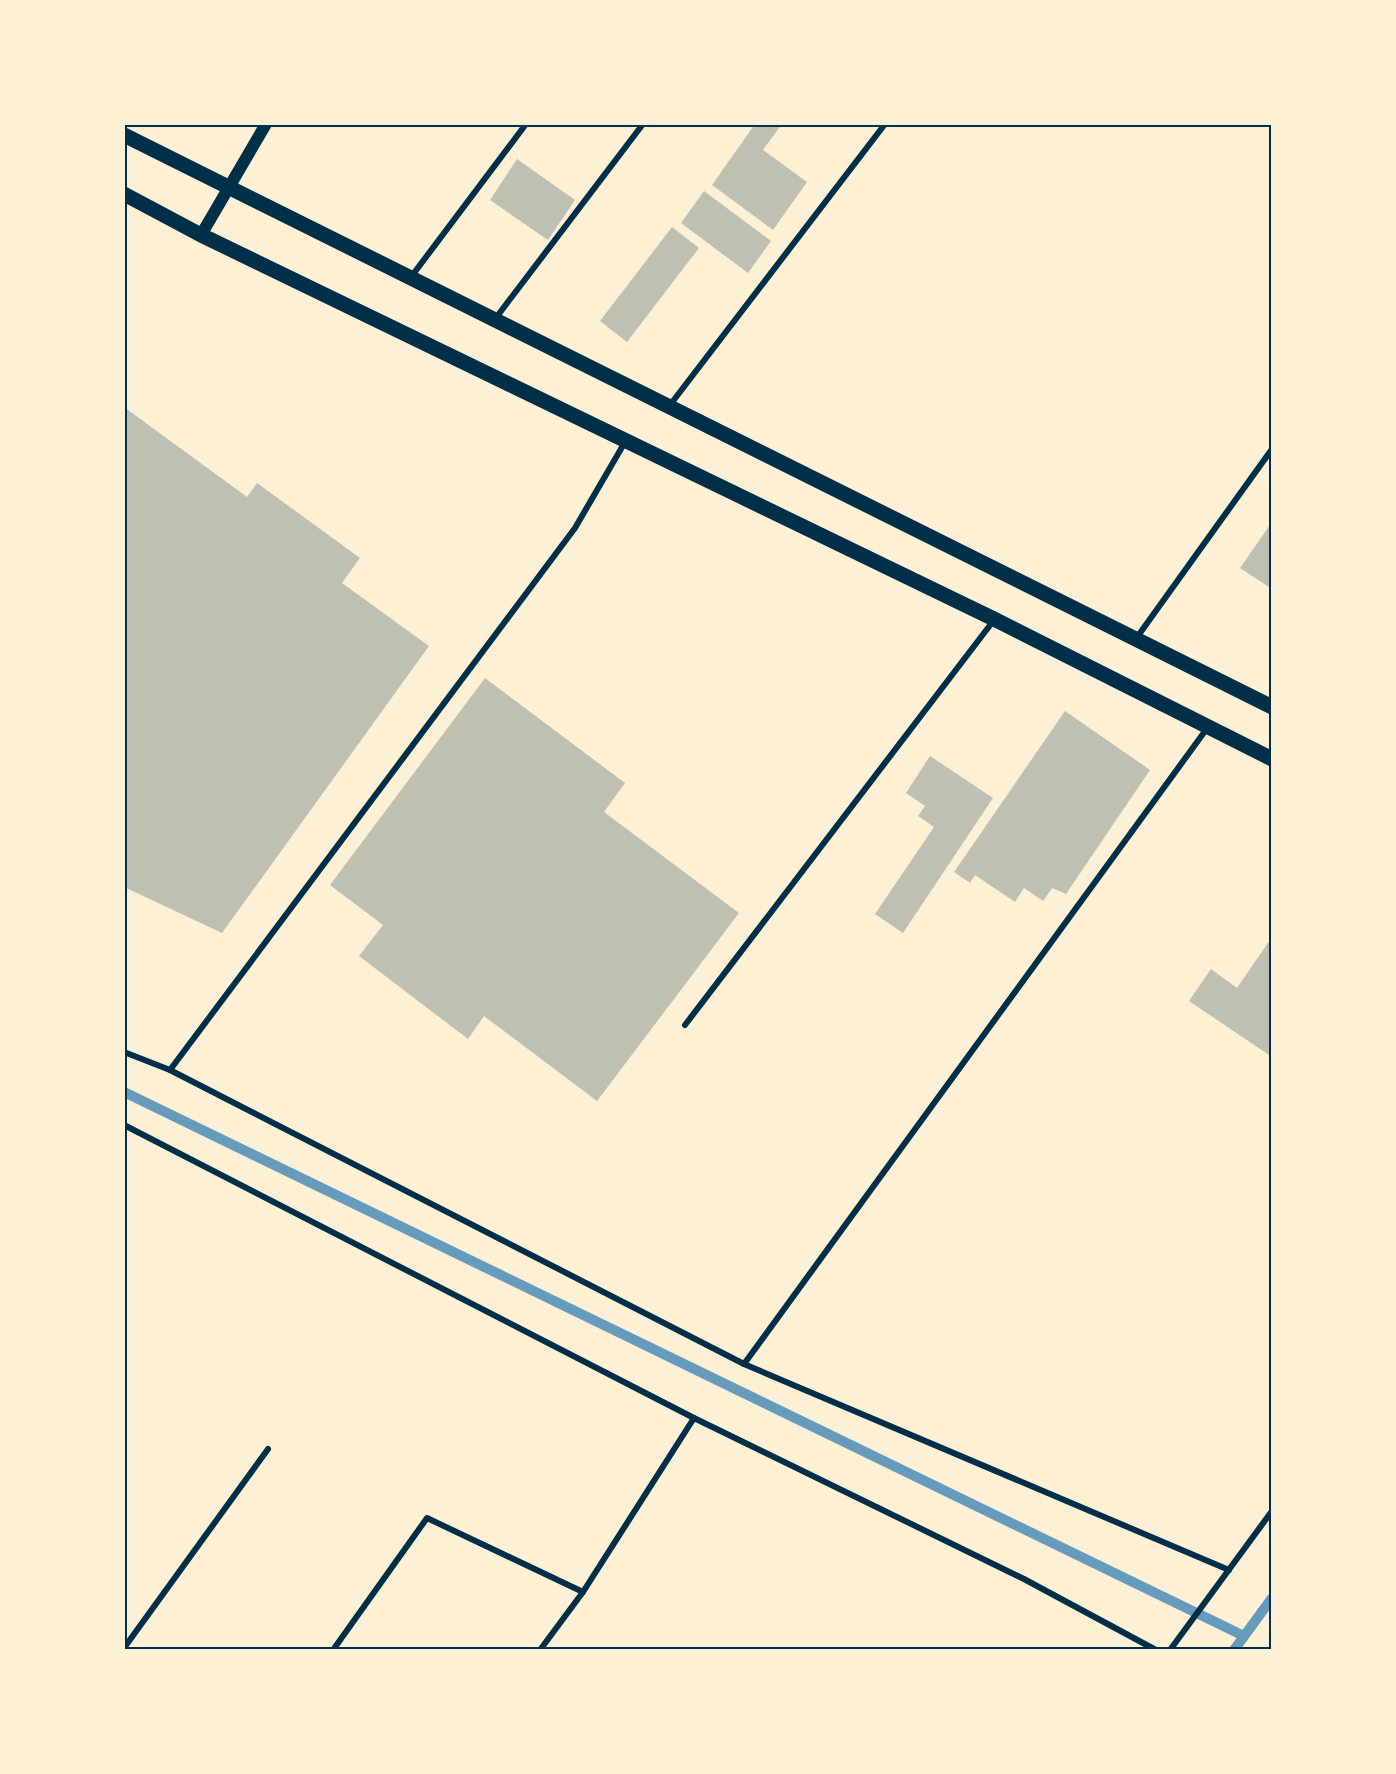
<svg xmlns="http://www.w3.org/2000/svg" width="1396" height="1774" font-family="Overpass,sans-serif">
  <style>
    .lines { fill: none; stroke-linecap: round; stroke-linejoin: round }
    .stream { stroke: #669bbc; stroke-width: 10 }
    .building { fill: #bec0b2 }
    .minor { stroke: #003049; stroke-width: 6 }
    .secondary { stroke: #003049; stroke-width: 12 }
    .primary { stroke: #003049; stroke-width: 15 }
    .neatline { fill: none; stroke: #003049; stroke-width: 2 }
  </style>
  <rect width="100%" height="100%" fill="#fdf0d5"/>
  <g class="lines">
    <g class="stream">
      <polyline points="124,1092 1244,1636"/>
      <polyline points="1234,1650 1272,1598"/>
    </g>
  </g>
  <g class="building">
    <polygon points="755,124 782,124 763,150 807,182 773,230 712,185"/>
    <polygon points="517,159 575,200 548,240 490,200"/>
    <polygon points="704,191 771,241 748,273 681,223"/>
    <polygon points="672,227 699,248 627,342 600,321"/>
    <polygon points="124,407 247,497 257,483 360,558 342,583 429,646 222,933 124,887"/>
    <polygon points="1272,522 1272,589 1240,568"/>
    <polygon points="485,678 625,783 604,812 739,913 597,1101 484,1016 468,1039 359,956 383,925 330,885"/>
    <polygon points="1065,711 1150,770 1066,894 1052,888 1043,901 1024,888 1015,902 975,875 970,883 954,872"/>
    <polygon points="930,756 993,798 903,933 875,914 934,827 918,816 925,806 906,793"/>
    <polygon points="1272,937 1272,1057 1189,1001 1211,969 1237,988"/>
  </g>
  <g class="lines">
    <g class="minor">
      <polyline points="411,277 526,124"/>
      <polyline points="495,319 643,124"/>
      <polyline points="670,405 885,124"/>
      <polyline points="1135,640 1272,449"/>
      <polyline points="685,1025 994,620"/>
      <polyline points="124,1052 170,1070 744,1364 1229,1570"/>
      <polyline points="170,1070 575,528 625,442"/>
      <polyline points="124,1125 694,1418 1024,1579 1156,1650"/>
      <polyline points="744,1364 1208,727"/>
      <polyline points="124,1648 268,1449"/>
      <polyline points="333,1650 427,1518 583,1592"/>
      <polyline points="540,1650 583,1592 694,1418"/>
      <polyline points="1170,1650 1272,1511"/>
    </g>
    <polyline class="secondary" points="201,235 266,124"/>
    <g class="primary">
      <polyline points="124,135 1272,707"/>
      <polyline points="124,194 201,235 994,619 1272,759"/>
    </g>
  </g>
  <rect width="1396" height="1774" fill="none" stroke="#fdf0d5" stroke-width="252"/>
  <rect x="126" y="126" width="1144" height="1522" class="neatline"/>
</svg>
